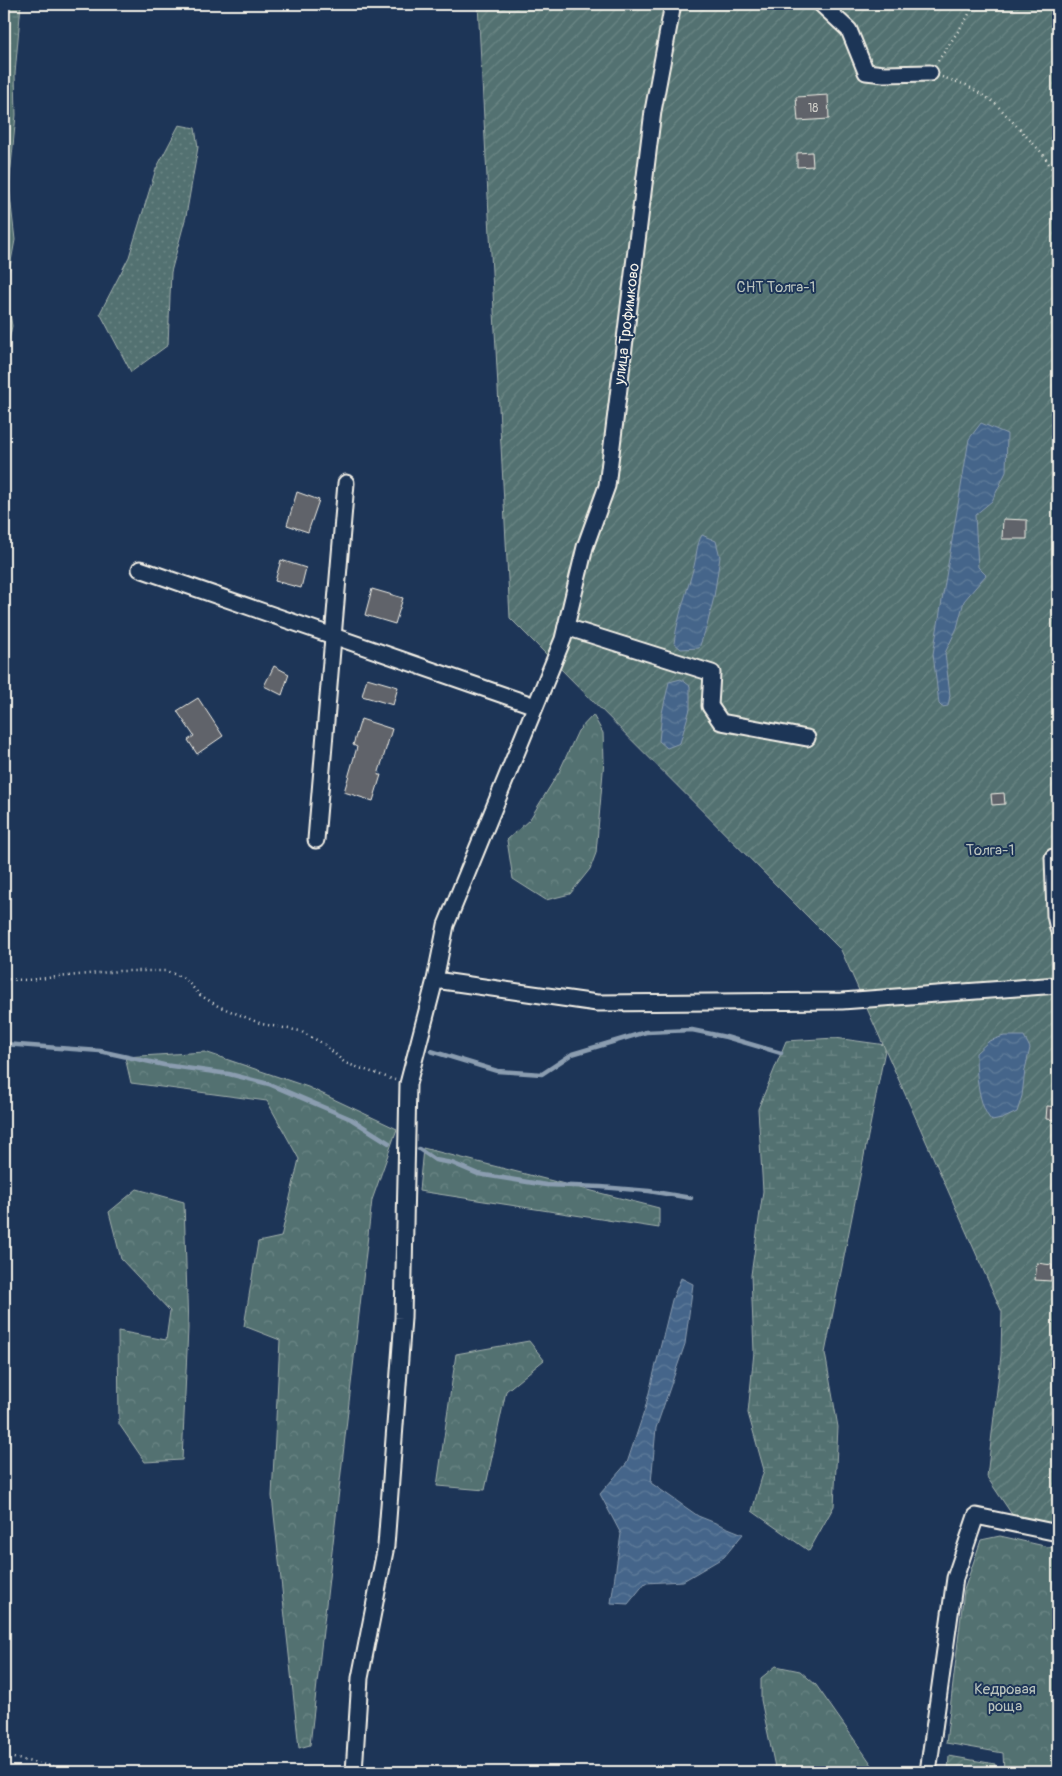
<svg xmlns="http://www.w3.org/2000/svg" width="1062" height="1776" font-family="Pangolin,sans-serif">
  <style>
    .grass { fill: url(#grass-dots); stroke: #a3b1ac }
    .forest { fill: url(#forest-crowns); stroke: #a3b1ac }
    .wetland { fill: url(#wetland-marsh); stroke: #a3b1ac }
    .garden { fill: url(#garden-furrows); stroke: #a3b1ac }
    .water { fill: url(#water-waves); stroke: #8b9db0 }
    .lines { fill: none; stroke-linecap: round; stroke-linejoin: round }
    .stream { stroke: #8b9db0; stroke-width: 4.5 }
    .building { fill: #60646a; stroke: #f4f1e8 }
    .minor-casing { stroke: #f4f1e8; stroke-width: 19 }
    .path { stroke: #f4f1e8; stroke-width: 2.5; stroke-dasharray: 1 4; stroke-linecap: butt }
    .minor { stroke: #1d3557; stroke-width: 15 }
    .labels { text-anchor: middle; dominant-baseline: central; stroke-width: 4; stroke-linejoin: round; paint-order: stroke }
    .number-label { font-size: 12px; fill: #cfcec8 }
    .park-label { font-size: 15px; fill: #bbc4be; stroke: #1d3557 }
    .street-label { font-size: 15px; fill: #f4f1e8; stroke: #1d3557 }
  </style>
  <defs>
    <pattern id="grass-dots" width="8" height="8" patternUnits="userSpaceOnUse" patternTransform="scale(1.25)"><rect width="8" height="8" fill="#527171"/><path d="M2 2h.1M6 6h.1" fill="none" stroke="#6c8685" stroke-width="1.8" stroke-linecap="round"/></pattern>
    <pattern id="forest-crowns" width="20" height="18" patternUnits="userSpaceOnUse" patternTransform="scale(1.25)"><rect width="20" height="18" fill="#527171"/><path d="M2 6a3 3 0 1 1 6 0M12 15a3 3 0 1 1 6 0" fill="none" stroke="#6c8685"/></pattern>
    <pattern id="wetland-marsh" width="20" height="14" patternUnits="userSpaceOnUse" patternTransform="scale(1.25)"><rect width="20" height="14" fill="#527171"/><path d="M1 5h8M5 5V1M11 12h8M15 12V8" fill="none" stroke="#6c8685"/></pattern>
    <pattern id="garden-furrows" width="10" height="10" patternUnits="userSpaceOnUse" patternTransform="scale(1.25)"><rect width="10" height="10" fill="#527171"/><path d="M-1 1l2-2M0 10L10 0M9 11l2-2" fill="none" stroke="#6c8685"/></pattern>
    <pattern id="water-waves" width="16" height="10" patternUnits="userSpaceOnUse" patternTransform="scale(1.25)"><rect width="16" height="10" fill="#45658a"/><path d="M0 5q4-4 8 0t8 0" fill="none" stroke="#607c9a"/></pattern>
  </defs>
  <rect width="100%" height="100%" fill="#1d3557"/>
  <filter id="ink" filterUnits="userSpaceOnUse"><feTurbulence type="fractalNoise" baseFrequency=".02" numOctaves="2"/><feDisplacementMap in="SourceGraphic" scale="10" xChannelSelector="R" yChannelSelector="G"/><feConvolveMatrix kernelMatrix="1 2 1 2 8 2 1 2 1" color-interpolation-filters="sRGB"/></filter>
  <g filter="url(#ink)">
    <polygon class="grass" points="179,125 195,128 198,147 186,216 171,272 168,345 131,372 100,313 129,257 156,169"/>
    <g class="forest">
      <polygon points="593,715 603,733 604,760 596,853 590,869 570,894 546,900 513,879 507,840 530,819 559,772 578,731"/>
      <polygon points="205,1052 308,1087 397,1129 372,1200 310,1745 299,1748 272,1496 280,1340 244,1326 258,1242 281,1237 299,1159 267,1101 131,1083 125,1057"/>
      <polygon points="423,1148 659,1208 659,1228 419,1191"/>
      <polygon points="137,1189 184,1202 188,1328 182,1460 145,1462 119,1424 118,1331 166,1340 170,1311 121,1259 109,1212"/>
      <polygon points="529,1341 544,1360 506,1391 485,1490 437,1486 456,1354"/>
      <polygon points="1000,1536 1058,1549 1058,1772 1004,1772 1003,1753 946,1743 964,1590 981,1540"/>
      <polygon points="776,1666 800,1671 816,1685 877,1772 776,1772 761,1700 761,1678"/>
    </g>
    <g class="wetland">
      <polygon points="4,4 21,4 15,74 16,115 9,187 15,240 9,272 9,308 12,326 6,353 4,351"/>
      <polygon points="835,1038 886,1045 825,1353 838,1427 834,1506 809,1551 752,1511 764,1470 748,1413 754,1352 751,1275 763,1191 758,1109 786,1041"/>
    </g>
    <g class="garden">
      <polygon points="478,4 1058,4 1058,1530 1019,1525 987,1477 1001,1355 1002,1312 841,950 510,618"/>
      <polygon points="949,1756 995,1764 994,1772 948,1772"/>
    </g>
    <g class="water">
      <polygon points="981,423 1007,434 1006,472 992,501 975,515 978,567 986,575 964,601 957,628 945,653 950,695 948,706 942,707 939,704 933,654 969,439"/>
      <path d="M702,535l14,6 4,16 -6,40 -7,29 -8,22 -18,1 -7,-6c4,-28 13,-51 20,-77 3,-11 2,-21 8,-31z"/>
      <polygon points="681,679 690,686 690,709 680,743 667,748 659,741 662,713 669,682"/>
      <path d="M1004,1036h20l6,12 -5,22 -3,26 -5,16 -15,7 -10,2c-14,-14 -16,-49 -16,-68l13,-12z"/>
      <polygon points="681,1278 693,1284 685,1344 656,1428 651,1483 698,1516 743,1534 724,1557 683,1581 645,1583 628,1604 611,1603 621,1534 600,1494 627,1463 645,1409 672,1300"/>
    </g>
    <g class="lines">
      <g class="stream">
        <polyline points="4,140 8,4"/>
        <polyline points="4,1044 100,1051 164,1065 229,1074 269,1084 351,1119 389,1143"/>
        <polyline points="431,1051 497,1071 542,1074 572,1054 646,1032 692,1030 726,1037 781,1053"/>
        <polyline points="419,1149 435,1160 452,1163 478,1174 546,1185 601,1187 649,1191 691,1198"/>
      </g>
    </g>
    <g class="building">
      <polygon points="828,95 829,119 798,121 796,97"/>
      <polygon points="812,152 813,166 797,167 797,153"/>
      <polygon points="297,492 319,500 308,532 287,525"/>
      <polygon points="1003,519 1027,520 1027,539 1002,539"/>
      <polygon points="281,560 306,568 301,588 275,581"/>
      <polygon points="372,589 403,598 395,624 365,615"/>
      <polygon points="274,666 289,674 282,695 264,686"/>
      <polygon points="367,678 398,687 393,705 362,696"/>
      <polygon points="198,698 223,736 197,754 188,740 194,736 177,711"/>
      <polygon points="361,719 392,729 378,775 381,775 373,801 344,792 357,747 353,745"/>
      <polygon points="1004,793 1005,804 992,805 991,794"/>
      <polygon points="1047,1106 1058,1107 1058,1120 1046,1119"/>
      <polygon points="1037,1263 1052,1265 1051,1281 1035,1280"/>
    </g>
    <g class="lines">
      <defs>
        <g id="minor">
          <polyline points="821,4 849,30 866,72 884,74 930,73"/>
          <polyline points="140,569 535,706"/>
          <polyline points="566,627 712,673 710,706 721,722 807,738"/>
          <polyline points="316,840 346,483"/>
          <polyline points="1053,857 1055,915 1058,929"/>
          <polyline points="435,980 597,1003 842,1001 1058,985"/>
          <polyline points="354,1772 360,1678 386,1546 403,1318 408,1084 435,980 446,925 563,639 585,547 607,486 653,111 673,4"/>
          <polyline points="928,1772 955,1578 976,1516 1058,1533"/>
        </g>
      </defs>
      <use href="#minor" class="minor-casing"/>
      <g class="path">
        <polyline points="938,61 967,18 974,4"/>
        <polyline points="942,77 966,85 994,102 1043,154 1058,179"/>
        <polyline points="4,979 27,980 119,971 166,971 184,978 200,995 218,1006 262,1024 300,1031 324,1044 345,1063 395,1080"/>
        <polyline points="4,1756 78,1772"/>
      </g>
      <use href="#minor" class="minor"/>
    </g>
  </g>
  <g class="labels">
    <g class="number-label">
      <text x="813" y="108">18</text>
    </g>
    <g class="park-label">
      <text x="776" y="287">СНТ Толга-1</text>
      <text x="990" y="850">Толга-1</text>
      <text x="1005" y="1689">Кедровая<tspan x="1005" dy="17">роща</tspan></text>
    </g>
    <g class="street-label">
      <text transform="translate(627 324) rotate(-83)">улица Трофимково</text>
    </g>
  </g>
  <rect width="1062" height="1776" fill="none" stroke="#1d3557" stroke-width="20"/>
  <rect x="10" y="10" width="1042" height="1756" fill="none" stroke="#f4f1e8" stroke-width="2" filter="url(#ink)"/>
</svg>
